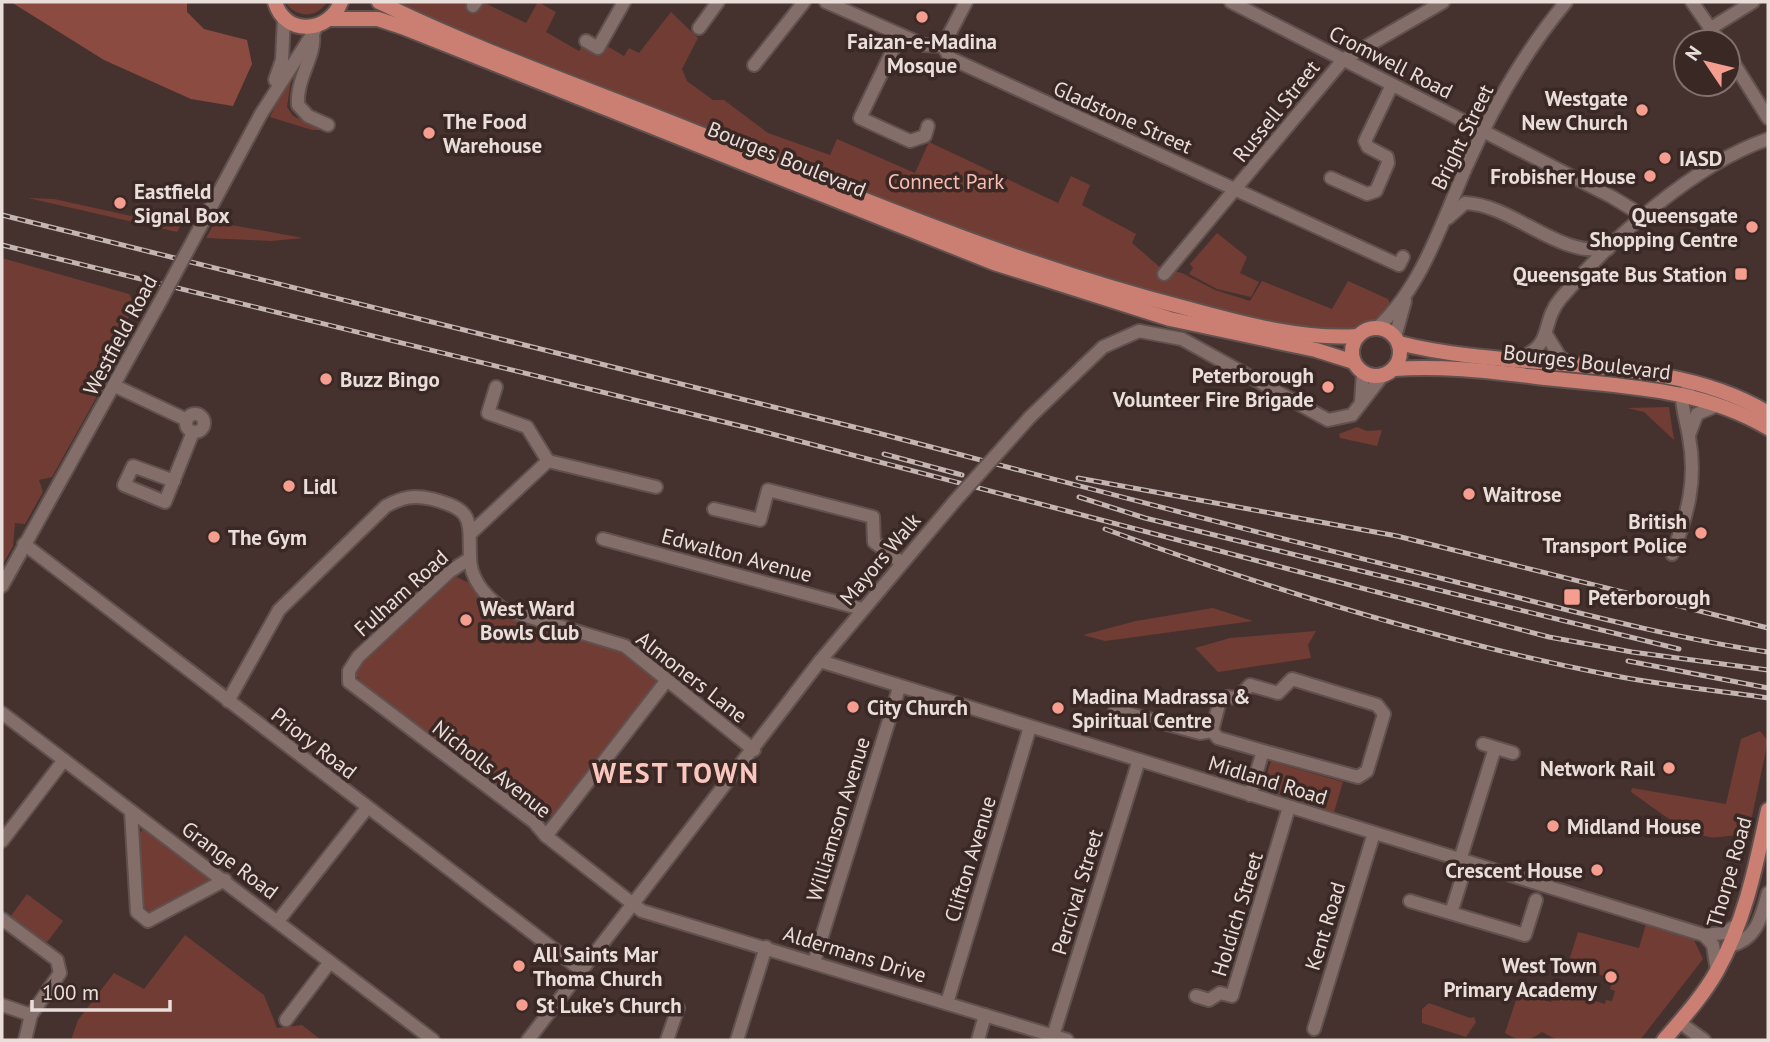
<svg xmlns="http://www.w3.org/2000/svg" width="1770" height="1042" font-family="'PT Sans',sans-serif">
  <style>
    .green { fill: #713c33 }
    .forest { fill: #8c4b40 }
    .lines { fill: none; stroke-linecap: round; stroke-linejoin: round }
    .minor-casing { stroke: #60514e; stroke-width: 16 }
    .major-casing { stroke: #60514e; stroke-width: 18 }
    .minor { stroke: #846e6a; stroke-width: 12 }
    .major { stroke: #cb7f73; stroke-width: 14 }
    .rail-casing { stroke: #c3b5b2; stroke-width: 5 }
    .rail { stroke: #3a2825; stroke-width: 2.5; stroke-dasharray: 8; stroke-linecap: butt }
    .minor-bridge-casing { stroke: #60514e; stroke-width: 16; stroke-linecap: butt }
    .minor-bridge { stroke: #846e6a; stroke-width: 12 }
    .poi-dot { fill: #f59d8e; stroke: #3a2825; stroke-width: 2.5 }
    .labels { text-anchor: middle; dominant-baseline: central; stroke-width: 7; stroke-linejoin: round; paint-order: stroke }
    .poi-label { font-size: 21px; font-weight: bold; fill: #eadedb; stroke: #3a2825; text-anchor: start }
    .street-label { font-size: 21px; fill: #eadedb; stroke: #3a2825 }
    .park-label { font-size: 21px; fill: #f9bcb2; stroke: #3a2825 }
    .district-label { font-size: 28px; font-weight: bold; letter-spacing: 2px; fill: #fac7be; stroke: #3a2825 }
  </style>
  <rect width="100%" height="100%" fill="#45322f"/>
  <g class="green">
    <path d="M285,2h42c-11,17 -31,16 -42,0z"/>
    <polygon points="392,2 483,2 526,23 538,2 556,12 546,32 579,51 583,44 601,54 607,46 624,56 629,48 639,53 671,12 698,38 682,69 687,81 713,100 724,100 768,133 830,155 837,139 915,173 929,142 1058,203 1071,176 1090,185 1082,205 1136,234 1132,243 1162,269 1182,273 1215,290 1250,301 1262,281 1332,309 1348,281 1388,299 1392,307 1369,323 1351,329 1311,331 1141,291 941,224"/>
    <polygon points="292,73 287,107 293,116 323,130 312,130 270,117"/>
    <polygon points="28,198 54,199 131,216 136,204 185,217 177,232"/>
    <polygon points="215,222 303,238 272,241 206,238"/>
    <polygon points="1217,233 1247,257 1240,273 1259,282 1251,297 1217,289 1189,274 1193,268 1190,264"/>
    <polygon points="2,258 129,294 134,303 116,350 115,364 52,477 39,480 43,492 25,524 15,523 13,546 2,566"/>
    <polygon points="1669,407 1674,440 1644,412 1627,408"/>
    <polygon points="1357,427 1367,431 1382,430 1377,446 1340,438 1339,434"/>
    <polygon points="457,577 469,583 483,599 622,651 660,682 557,814 540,819 362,683 355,674 360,662 448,579"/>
    <polygon points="1213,608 1253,621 1105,641 1083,635 1136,621"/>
    <polygon points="1316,631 1308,645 1311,658 1218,672 1195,648 1230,638"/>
    <path d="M1760,731l8,10 -20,94c-11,-1 -33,4 -39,2 -26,-5 -56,-30 -78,-45l1,-4 94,16 15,-65z"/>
    <polygon points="1272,758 1280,764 1343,782 1334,812 1262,789"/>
    <polygon points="143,829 146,829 213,880 152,913 142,906 138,836"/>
    <polygon points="27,894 63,921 44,946 8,920"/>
    <path d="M1646,924l48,16 9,19 -63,81h-83l-15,-8c-14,10 -22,10 -37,1l16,-48 6,2 -2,7 26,8 6,-17 10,3 -1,4 39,12 1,-4 6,1 3,-10 -5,-2 3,-10 -45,-15 10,-32 61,16z"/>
    <polygon points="185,935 264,995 277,1028 302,1025 321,1040 71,1040 78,1020 114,973 144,989"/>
    <polygon points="1429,1003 1470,1018 1474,1017 1476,1022 1466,1037 1422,1023 1422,1009"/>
  </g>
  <polygon class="forest" points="11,2 187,2 187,12 204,29 247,40 252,64 233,106 191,99 104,60"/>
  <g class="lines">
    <defs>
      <g id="minor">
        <polyline points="826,2 924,45 943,46"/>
        <polyline points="1231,2 1612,197 1645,217"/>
        <polyline points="1692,2 1720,42"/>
        <polyline points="473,6 476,2"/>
        <polyline points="699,28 718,2"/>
        <polyline points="1711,28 1753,2"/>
        <path d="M313,34c3,22 -17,44 -15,71l10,11 20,9"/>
        <polyline points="900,35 860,118 910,141 925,136 928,126"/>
        <polyline points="586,41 598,48 624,2"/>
        <polyline points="943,46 950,58 1399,265 1403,257"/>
        <polyline points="943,46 966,2"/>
        <polyline points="1728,54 1768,118"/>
        <polyline points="754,65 804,2"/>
        <polyline points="275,80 282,60 284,18"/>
        <polyline points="261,114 315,30"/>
        <polyline points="1331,178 1367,194 1376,191 1388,163 1387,157 1368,147 1365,141 1392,85"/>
        <path d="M1448,218l17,-15c49,2 91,54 143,46"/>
        <polyline points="1164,274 1343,60 1443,2"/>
        <path d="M1377,328c46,-42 65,-107 90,-163 26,-58 58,-114 99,-163"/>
        <polyline points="1547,336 1560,357 1571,364"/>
        <polyline points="1395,337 1405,301"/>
        <path d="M1517,359c39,-14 22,-35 44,-61 51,-60 132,-133 207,-159"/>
        <polyline points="115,386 187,420"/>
        <polyline points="496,387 488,413 527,427 548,461 656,487"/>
        <polyline points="1361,402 1363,373"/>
        <circle cx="195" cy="423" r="9"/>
        <polyline points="1030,417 1103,347 1139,331 1182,339 1328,420 1352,415 1383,375"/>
        <polyline points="1689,435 1697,414 1718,405"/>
        <polyline points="174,481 133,466 124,485 165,502 193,432"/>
        <polyline points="714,509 760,520 768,490 873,517 874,542 902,563"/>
        <polyline points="472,532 548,461"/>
        <polyline points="603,539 862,609"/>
        <polyline points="24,544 581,970"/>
        <path d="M1672,554c16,-39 25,-75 17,-117 -2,-14 -7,-27 -7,-42l6,-5"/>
        <polyline points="469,559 449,572 358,657 349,671 349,682 534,822 546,836 642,911 1067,1040"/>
        <polyline points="2,586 161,300"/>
        <polyline points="820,661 1704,935 1725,933 1738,924"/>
        <path d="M228,701l51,-91 107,-104c17,-9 27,-11 46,-7 42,11 37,20 38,58 0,22 16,40 33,52l122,37 129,104"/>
        <polyline points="1115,710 1200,733 1212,731"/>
        <polyline points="2,713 433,1040"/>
        <polyline points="1483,744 1513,753"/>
        <polyline points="1250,795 1263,751 1358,777 1367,771 1384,714 1377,705 1292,679 1278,693 1250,685 1238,698 1227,697 1219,704 1212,731 1218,738 1263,751"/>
        <polyline points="131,811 137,912 148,921 225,880"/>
        <polyline points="546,836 667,680"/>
        <polyline points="2,841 64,760"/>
        <polyline points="1460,860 1495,748"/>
        <polyline points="1410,901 1525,935 1536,900"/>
        <polyline points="1451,913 1467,862"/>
        <polyline points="2,919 57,960 60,973 31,1015 25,1040"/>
        <polyline points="278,921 367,808"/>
        <polyline points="1704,935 1713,945 1717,971"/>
        <path d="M1730,946c27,-7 31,-28 38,-53"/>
        <polyline points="814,962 899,688"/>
        <polyline points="1196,996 1209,1000 1220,993 1232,996 1289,807"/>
        <polyline points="947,1003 1030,727"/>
        <polyline points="2,1005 31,1015"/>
        <polyline points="286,1020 330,962"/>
        <polyline points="1679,1022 1704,1040"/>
        <polyline points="1314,1029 1374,833"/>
        <polyline points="1053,1036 1139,760"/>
        <polyline points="528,1040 820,661 954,502"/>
        <polyline points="667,1040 678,1008"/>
        <polyline points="737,1040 766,947"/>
        <polyline points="978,1040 985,1015"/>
      </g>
      <g id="major">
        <path d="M275,2c10,35 54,31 66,0"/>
        <path d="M379,2c102,50 213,88 319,131 161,65 320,132 488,175 56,15 114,32 172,28"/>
        <polyline points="331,19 378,19 402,27 994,263 1170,319 1316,350 1354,362"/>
        <circle cx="1376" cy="352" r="24"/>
        <path d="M1399,343c115,30 268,8 369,70"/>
        <path d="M1394,369c54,-4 107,4 161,10 74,8 147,10 213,49"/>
        <path d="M1664,1040c19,-22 39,-44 53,-69 28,-50 39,-106 51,-161"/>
      </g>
    </defs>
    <use href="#minor" class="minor-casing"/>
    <use href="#major" class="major-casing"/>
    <use href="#minor" class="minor"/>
    <use href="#major" class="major"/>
    <defs>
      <g id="rail">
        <path d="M2,215l872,217c191,50 382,101 574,148 106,26 212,56 320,72"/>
        <polyline points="2,245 757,430 1549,637 1632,652 1768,670"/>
        <polyline points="884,454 962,475"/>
        <polyline points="1078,478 1397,536 1768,628"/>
        <polyline points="1079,497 1145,518 1679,649"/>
        <path d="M1105,529c164,60 329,111 500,145 54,11 109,16 163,24"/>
        <polyline points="1628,661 1768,688"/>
      </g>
    </defs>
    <use href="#rail" class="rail-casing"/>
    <use href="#rail" class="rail"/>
    <defs>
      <g id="minor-bridge">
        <polyline points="161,300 261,114"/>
        <polyline points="954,502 1030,417"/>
      </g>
    </defs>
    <use href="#minor-bridge" class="minor-bridge-casing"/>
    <use href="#minor-bridge" class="minor-bridge"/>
  </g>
  <g class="poi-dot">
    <circle cx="922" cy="17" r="7"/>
    <circle cx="1642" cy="110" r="7"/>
    <circle cx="429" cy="133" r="7"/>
    <circle cx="1665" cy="158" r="7"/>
    <circle cx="1650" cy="176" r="7"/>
    <circle cx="120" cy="203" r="7"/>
    <circle cx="1752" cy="227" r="7"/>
    <rect x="1734" y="267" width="14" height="14" rx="3.5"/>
    <circle cx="326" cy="379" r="7"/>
    <circle cx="1328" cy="387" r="7"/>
    <circle cx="289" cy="486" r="7"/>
    <circle cx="1469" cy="494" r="7"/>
    <circle cx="1701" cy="533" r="7"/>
    <circle cx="214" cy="537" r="7"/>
    <rect x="1563" y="588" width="18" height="18" rx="3.5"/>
    <circle cx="466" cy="620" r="7"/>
    <circle cx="853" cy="707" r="7"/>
    <circle cx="1058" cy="708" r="7"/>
    <circle cx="1669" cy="768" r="7"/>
    <circle cx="1553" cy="826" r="7"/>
    <circle cx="1597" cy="870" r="7"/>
    <circle cx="519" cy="966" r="7"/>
    <circle cx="1611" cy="977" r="7"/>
    <circle cx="522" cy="1005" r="7"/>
  </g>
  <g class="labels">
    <g class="poi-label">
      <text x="922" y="41" text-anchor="middle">Faizan-e-Madina<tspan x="922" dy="24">Mosque</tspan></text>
      <text x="1628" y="98" text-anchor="end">Westgate<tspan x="1628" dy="24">New Church</tspan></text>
      <text x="443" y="121">The Food<tspan x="443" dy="24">Warehouse</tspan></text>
      <text x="1679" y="158">IASD</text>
      <text x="1636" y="176" text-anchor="end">Frobisher House</text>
      <text x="134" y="191">Eastfield<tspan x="134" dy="24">Signal Box</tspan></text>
      <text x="1738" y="215" text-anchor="end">Queensgate<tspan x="1738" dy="24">Shopping Centre</tspan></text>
      <text x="1727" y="274" text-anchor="end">Queensgate Bus Station</text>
      <text x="1314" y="375" text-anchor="end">Peterborough<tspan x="1314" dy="24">Volunteer Fire Brigade</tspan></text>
      <text x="340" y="379">Buzz Bingo</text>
      <text x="303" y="486">Lidl</text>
      <text x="1483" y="494">Waitrose</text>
      <text x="1687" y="521" text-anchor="end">British<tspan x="1687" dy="24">Transport Police</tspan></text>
      <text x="228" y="537">The Gym</text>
      <text x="1588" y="597">Peterborough</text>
      <text x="480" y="608">West Ward<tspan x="480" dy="24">Bowls Club</tspan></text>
      <text x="1072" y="696">Madina Madrassa &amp;<tspan x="1072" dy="24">Spiritual Centre</tspan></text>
      <text x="867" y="707">City Church</text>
      <text x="1655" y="768" text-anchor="end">Network Rail</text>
      <text x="1567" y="826">Midland House</text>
      <text x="1583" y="870" text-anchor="end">Crescent House</text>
      <text x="533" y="954">All Saints Mar<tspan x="533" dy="24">Thoma Church</tspan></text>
      <text x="1597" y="965" text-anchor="end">West Town<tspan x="1597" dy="24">Primary Academy</tspan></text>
      <text x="536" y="1005">St Luke's Church</text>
    </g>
    <g class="street-label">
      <text transform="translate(1391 62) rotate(27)">Cromwell Road</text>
      <text transform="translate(1276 111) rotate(-51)">Russell Street</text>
      <text transform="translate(1123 117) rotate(24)">Gladstone Street</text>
      <text transform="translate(1462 137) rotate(-64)">Bright Street</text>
      <text transform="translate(787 159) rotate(22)">Bourges Boulevard</text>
      <text transform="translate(120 335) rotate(-62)">Westfield Road</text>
      <text transform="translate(1587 362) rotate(7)">Bourges Boulevard</text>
      <text transform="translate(737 555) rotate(15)">Edwalton Avenue</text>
      <text transform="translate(880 559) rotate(-50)">Mayors Walk</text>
      <text transform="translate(401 593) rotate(-42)">Fulham Road</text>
      <text transform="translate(692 677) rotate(38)">Almoners Lane</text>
      <text transform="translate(314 743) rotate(38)">Priory Road</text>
      <text transform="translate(492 769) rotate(38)">Nicholls Avenue</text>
      <text transform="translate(1268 780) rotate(17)">Midland Road</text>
      <text transform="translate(838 819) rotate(-73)">Williamson Avenue</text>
      <text transform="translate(970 859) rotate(-73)">Clifton Avenue</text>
      <text transform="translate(230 860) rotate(37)">Grange Road</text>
      <text transform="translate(1729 872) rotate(-74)">Thorpe Road</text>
      <text transform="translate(1077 892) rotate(-73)">Percival Street</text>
      <text transform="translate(1237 914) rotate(-73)">Holdich Street</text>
      <text transform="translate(1325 926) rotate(-73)">Kent Road</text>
      <text transform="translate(855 954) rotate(17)">Aldermans Drive</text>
    </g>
    <g class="park-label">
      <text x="946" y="181">Connect Park</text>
    </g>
    <g class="district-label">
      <text x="676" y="772">WEST TOWN</text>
    </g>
  </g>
  <rect width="1770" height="1042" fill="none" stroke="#eadedb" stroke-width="7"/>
  <g transform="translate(1707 63) rotate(305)"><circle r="33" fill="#3a2825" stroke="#80716e" stroke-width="2"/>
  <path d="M0-5L12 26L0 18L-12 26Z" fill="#f59d8e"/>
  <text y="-10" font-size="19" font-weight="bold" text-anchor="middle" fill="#eadedb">N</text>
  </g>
  <path d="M32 1000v10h138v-10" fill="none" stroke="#eadedb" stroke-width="3.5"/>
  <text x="42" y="1000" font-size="21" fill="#eadedb" stroke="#3a2825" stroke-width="5" paint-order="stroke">100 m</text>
</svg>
